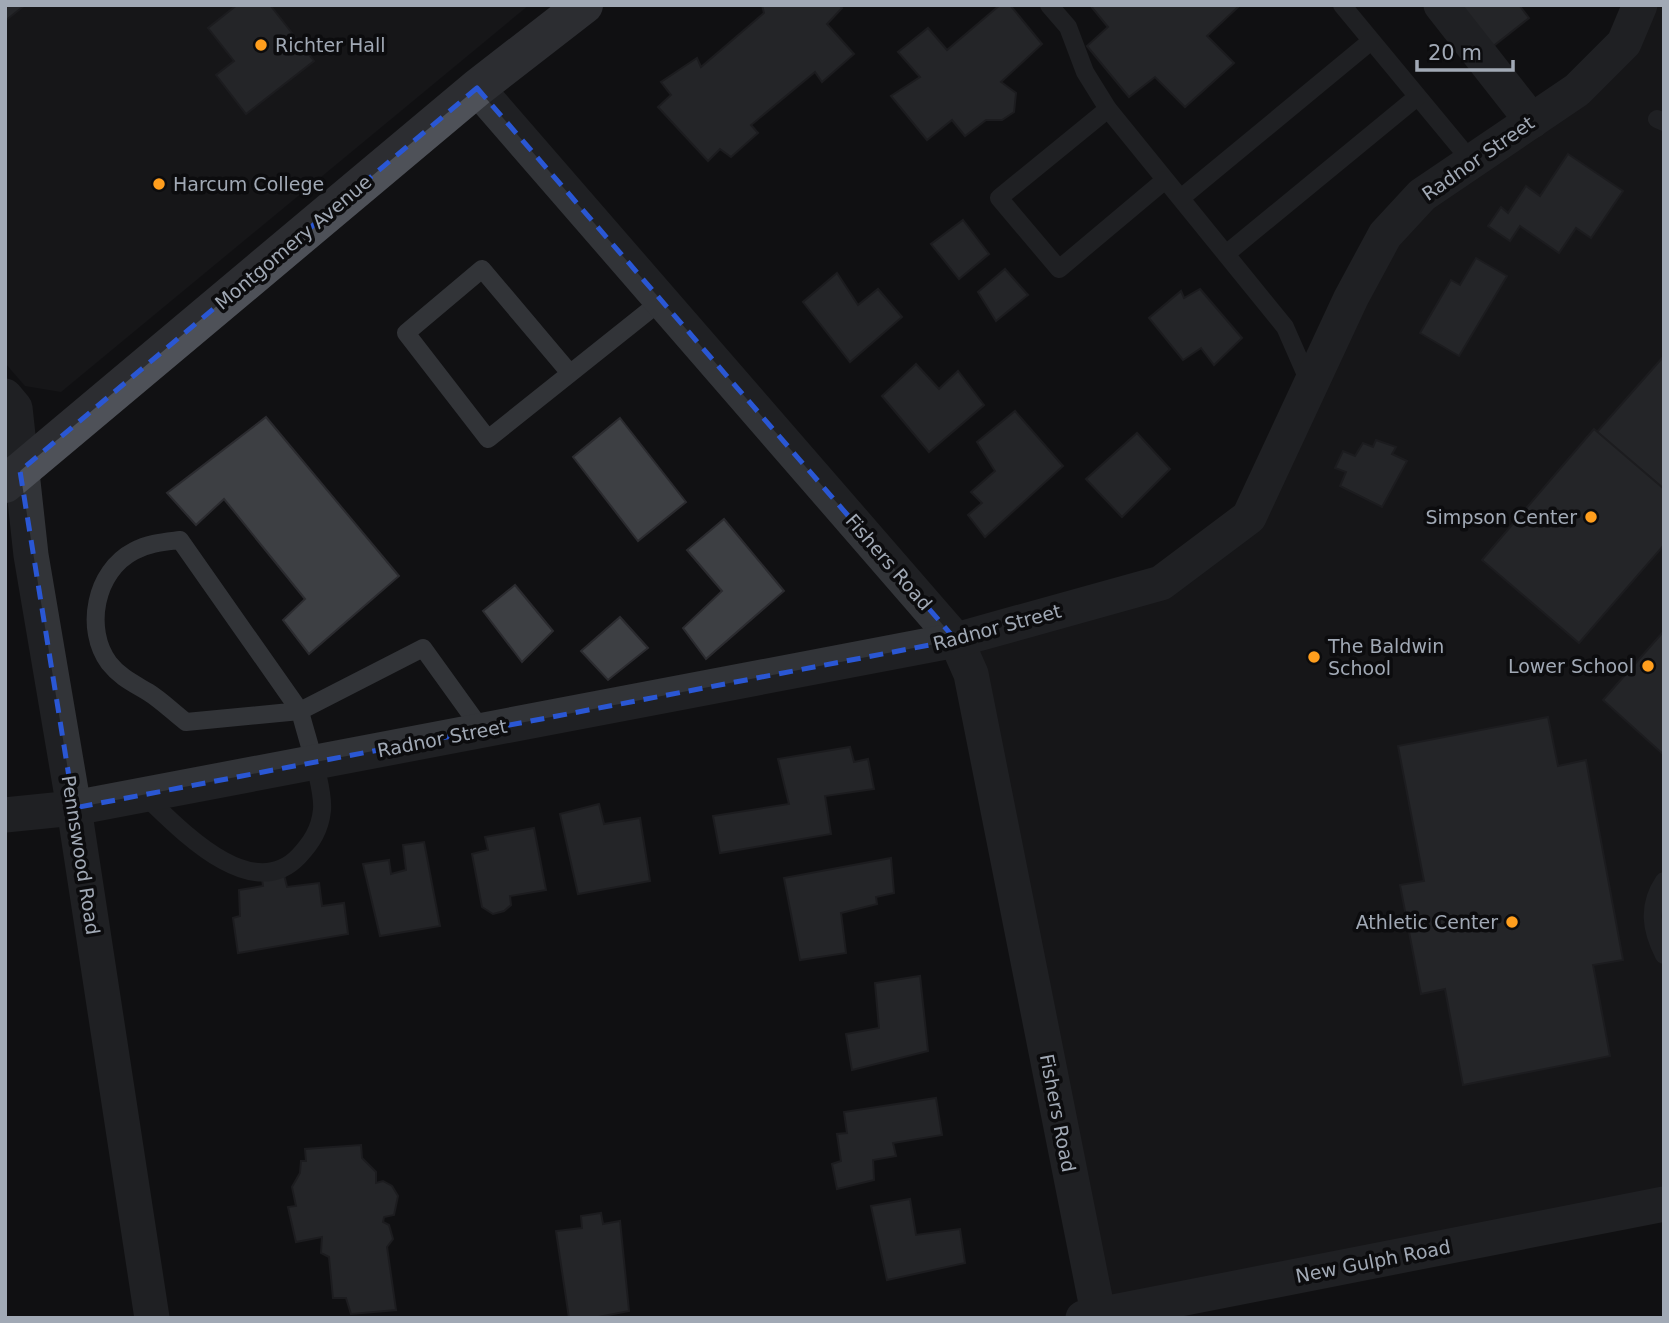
<svg xmlns="http://www.w3.org/2000/svg" width="1669" height="1323" font-family="'DejaVu Sans',sans-serif">
  <style>
    .built { fill: #1d1d20 }
    .building { fill: #3d3f43; stroke: #2b2b2f; stroke-width: 2 }
    .lines { fill: none; stroke-linecap: round; stroke-linejoin: round }
    .service { stroke: #323438; stroke-width: 18 }
    .minor { stroke: #323438; stroke-width: 35 }
    .primary { stroke: #4e5158; stroke-width: 38 }
    .marked { fill: none; stroke: #2a57d4; stroke-width: 5; stroke-dasharray: 14 9; stroke-linejoin: round }
    .poi-dot { fill: #ff9e1d; stroke: #0c0c0e; stroke-width: 2.5 }
    .labels { text-anchor: middle; dominant-baseline: central; stroke-width: 7; stroke-linejoin: round; paint-order: stroke }
    .poi-label { font-size: 19px; fill: #a1a9b5; stroke: #0c0c0e; text-anchor: start }
    .street-label { font-size: 19px; fill: #a1a9b5; stroke: #0c0c0e }
  </style>
  <rect width="100%" height="100%" fill="#111113"/>
  <g class="built">
    <polygon points="5,5 529,5 61,392 25,386 5,363"/>
    <polygon points="1640,5 1664,5 1664,1205 1098,1315 956,640 1161,583 1248,517 1385,235 1577,90"/>
  </g>
  <g class="building">
    <polygon points="5,5 25,5 5,21"/>
    <polygon points="237,5 270,5 314,61 246,114 216,75 234,61 208,28"/>
    <polygon points="762,5 839,5 842,8 827,24 854,54 822,82 815,72 751,125 758,133 731,157 720,149 708,161 658,107 671,95 661,82 697,58 701,67 764,13"/>
    <polygon points="1000,5 1010,5 1042,44 1001,82 1016,93 1014,112 1002,120 986,120 965,136 952,120 927,140 891,96 920,77 898,52 928,28 947,50"/>
    <polygon points="1090,5 1236,5 1238,7 1207,36 1234,63 1185,107 1155,77 1129,97 1087,46 1108,27"/>
    <polygon points="1454,5 1519,5 1529,18 1487,51"/>
    <polygon points="1568,154 1623,191 1591,238 1576,228 1559,253 1520,226 1510,241 1488,226 1501,207 1508,213 1526,186 1540,196"/>
    <polygon points="963,220 989,254 959,279 931,244"/>
    <polygon points="1476,258 1507,276 1459,356 1420,333 1451,280 1460,285"/>
    <polygon points="1005,269 1028,295 996,321 978,292"/>
    <polygon points="837,273 858,305 878,289 902,317 850,362 803,302"/>
    <polygon points="1200,289 1242,338 1214,365 1201,348 1183,360 1149,318 1181,291 1184,298"/>
    <polygon points="1664,356 1664,489 1597,432"/>
    <polygon points="916,364 939,389 958,371 984,405 929,452 882,396"/>
    <polygon points="1015,411 1063,466 985,537 968,515 982,503 971,492 995,471 977,442"/>
    <polygon points="266,417 399,576 309,654 283,620 305,599 224,499 196,525 167,493"/>
    <polygon points="620,418 686,502 638,541 573,457"/>
    <polygon points="1594,429 1664,489 1664,545 1579,643 1482,560"/>
    <polygon points="1137,433 1170,469 1122,517 1086,479"/>
    <polygon points="1376,440 1396,447 1392,454 1407,461 1382,507 1340,486 1346,472 1335,468 1343,451 1355,456 1363,443 1373,447"/>
    <polygon points="724,519 784,591 706,659 683,628 722,591 687,550"/>
    <polygon points="515,585 553,631 522,662 483,611"/>
    <polygon points="620,617 648,648 608,680 581,651"/>
    <polygon points="1664,631 1664,755 1603,700"/>
    <polygon points="1548,717 1558,766 1586,760 1623,960 1593,965 1610,1056 1463,1085 1445,989 1421,994 1400,885 1424,881 1398,746"/>
    <polygon points="850,747 854,762 868,759 874,789 825,796 831,834 720,853 713,816 789,804 778,759"/>
    <polygon points="599,804 604,824 640,818 650,881 578,894 560,814"/>
    <polygon points="534,828 546,890 510,896 511,905 504,911 493,914 482,907 472,854 488,850 485,837"/>
    <polygon points="424,842 440,926 380,936 363,864 389,860 391,874 406,870 403,845"/>
    <polygon points="891,858 894,893 876,897 877,904 841,913 846,953 800,960 784,878"/>
    <polygon points="284,875 287,887 319,883 322,906 344,903 348,934 238,953 233,918 240,916 239,890 263,886 262,878"/>
    <polygon points="920,976 928,1051 852,1070 846,1034 879,1028 875,983"/>
    <polygon points="936,1098 942,1135 893,1143 896,1156 873,1160 874,1180 837,1189 832,1164 841,1161 837,1134 847,1133 844,1112"/>
    <polygon points="361,1145 362,1158 376,1172 376,1183 383,1181 392,1186 398,1196 394,1215 384,1217 383,1222 389,1225 393,1239 387,1247 396,1310 351,1314 346,1298 333,1298 329,1257 321,1253 322,1237 296,1242 288,1207 296,1206 292,1187 300,1173 301,1161 306,1161 305,1149"/>
    <polygon points="910,1199 916,1235 960,1229 965,1263 887,1280 871,1206"/>
    <polygon points="601,1213 603,1224 620,1221 629,1311 593,1318 569,1318 556,1231 582,1228 581,1216"/>
  </g>
  <g class="lines">
    <g class="service">
      <polyline points="1049,5 1068,27 1085,72 1108,109 1285,327 1310,384"/>
      <polyline points="1342,5 1472,162"/>
      <polyline points="1108,109 999,198 1059,269 1165,180"/>
      <polyline points="1657,119 1664,122"/>
      <polyline points="1181,198 1371,41"/>
      <polyline points="1226,254 1417,97"/>
      <polyline points="569,372 482,269 406,333 488,439 661,301"/>
      <path d="M143,794c34,32 108,113 156,62 12,-13 21,-26 23,-46 2,-23 -16,-74 -22,-99l-114,11c-13,-10 -25,-22 -38,-30 -15,-9 -28,-15 -39,-29 -25,-34 -14,-92 25,-112 15,-8 30,-9 46,-11l120,171 123,-63 59,82"/>
      <path d="M1664,881c-17,25 -13,49 0,74"/>
    </g>
    <g class="minor">
      <polyline points="1441,5 1532,121"/>
      <polyline points="477,88 956,640 971,674 1099,1318"/>
      <polyline points="5,396 15,408 31,555 74,808 152,1318"/>
      <polyline points="5,815 74,808 956,640 1161,583 1249,517 1351,298 1385,235 1422,195 1577,90 1624,43 1640,5"/>
      <polyline points="1083,1318 1664,1204"/>
    </g>
    <polyline class="primary" points="5,484 477,88 584,5"/>
  </g>
  <path d="M0 0H1669V1323H0ZM477,88l479,552 -882,168 -54,-337z" fill="#111113" fill-opacity=".55" fill-rule="evenodd"/>
  <path class="marked" d="M477,88l479,552 -882,168 -54,-337z"/>
  <g class="poi-dot">
    <circle cx="261" cy="45" r="7"/>
    <circle cx="159" cy="184" r="7"/>
    <circle cx="1591" cy="517" r="7"/>
    <circle cx="1314" cy="657" r="7"/>
    <circle cx="1648" cy="666" r="7"/>
    <circle cx="1512" cy="922" r="7"/>
  </g>
  <g class="labels">
    <g class="poi-label">
      <text x="275" y="45">Richter Hall</text>
      <text x="173" y="184">Harcum College</text>
      <text x="1577" y="517" text-anchor="end">Simpson Center</text>
      <text x="1328" y="646">The Baldwin<tspan x="1328" dy="22">School</tspan></text>
      <text x="1634" y="666" text-anchor="end">Lower School</text>
      <text x="1498" y="922" text-anchor="end">Athletic Center</text>
    </g>
    <g class="street-label">
      <text transform="translate(1478 158) rotate(-35)">Radnor Street</text>
      <text transform="translate(293 242) rotate(-40)">Montgomery Avenue</text>
      <text transform="translate(889 562) rotate(49)">Fishers Road</text>
      <text transform="translate(997 627) rotate(-15)">Radnor Street</text>
      <text transform="translate(442 738) rotate(-11)">Radnor Street</text>
      <text transform="translate(81 855) rotate(81)">Pennswood Road</text>
      <text transform="translate(1058 1113) rotate(79)">Fishers Road</text>
      <text transform="translate(1373 1261) rotate(-11)">New Gulph Road</text>
    </g>
  </g>
  <rect width="1669" height="1323" fill="none" stroke="#a1a9b5" stroke-width="14"/>
  <path d="M1417 60v10h96v-10" fill="none" stroke="#a1a9b5" stroke-width="3.5"/>
  <text x="1428" y="60" font-size="21" fill="#a1a9b5" stroke="#0c0c0e" stroke-width="5" paint-order="stroke">20 m</text>
</svg>
